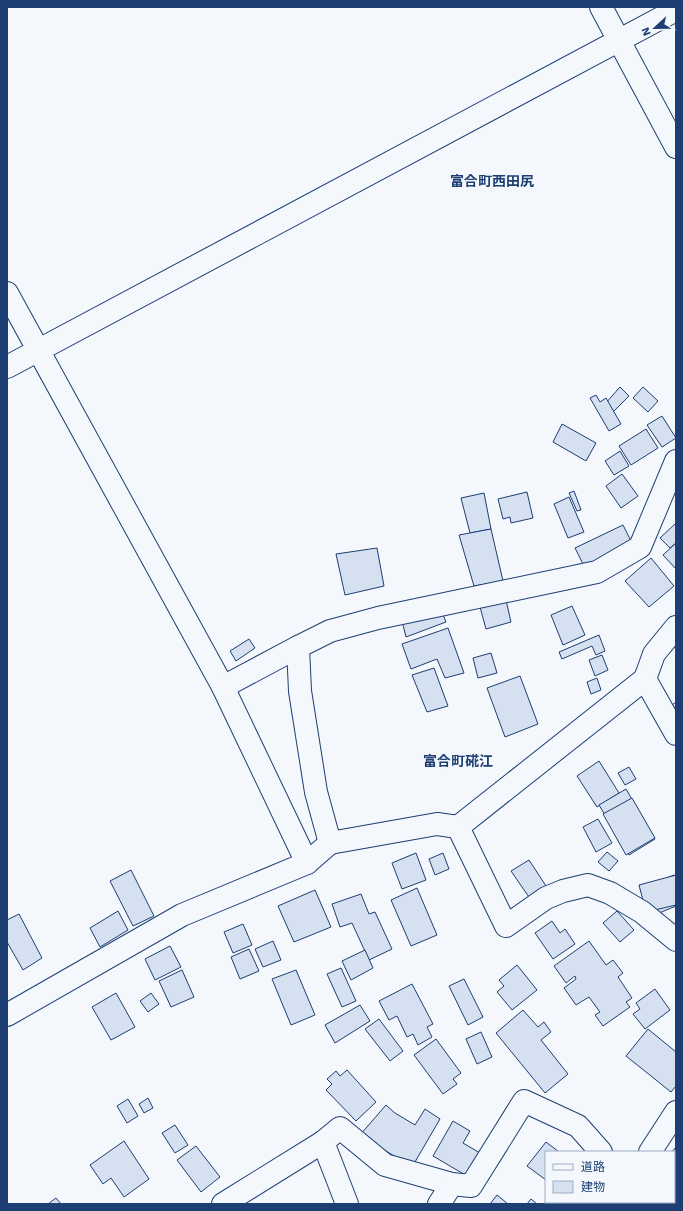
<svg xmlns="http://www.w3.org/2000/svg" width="683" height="1211" font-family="'Work Sans','Noto Sans JP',sans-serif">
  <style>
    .building { fill: #d5e0f0; stroke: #1d3f73 }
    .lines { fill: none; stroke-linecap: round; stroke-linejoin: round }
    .minor-casing { stroke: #1d3f73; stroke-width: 24 }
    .minor { stroke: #f4f7fb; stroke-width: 22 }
    .labels { text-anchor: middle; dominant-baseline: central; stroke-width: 3; stroke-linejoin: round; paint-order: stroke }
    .quarter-label { font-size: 14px; font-weight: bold; fill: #1d3f73; stroke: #f4f7fb }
  </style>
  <rect width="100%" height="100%" fill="#f4f7fb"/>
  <g class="building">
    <polygon points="620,387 629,396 613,412 605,404"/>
    <polygon points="643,387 658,401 648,412 633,398"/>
    <polygon points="596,395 600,402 606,398 621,424 609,431 590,398"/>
    <polygon points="662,416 676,438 662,447 647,425"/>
    <polygon points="562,424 596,443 586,461 553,442"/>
    <polygon points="646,429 658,448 631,465 619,446"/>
    <polygon points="620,451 629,466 614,475 605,461"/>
    <polygon points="622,474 638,496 621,508 606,486"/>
    <polygon points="574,491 581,510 577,511 569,493"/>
    <polygon points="527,492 533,518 511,523 510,517 503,519 498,499"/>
    <polygon points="484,493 491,529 470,533 461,498"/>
    <polygon points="569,497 584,532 568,538 554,504"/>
    <polygon points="676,523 676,543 670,548 660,538"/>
    <polygon points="623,525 632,543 584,566 575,548"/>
    <polygon points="491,529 503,581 474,586 459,535"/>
    <polygon points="676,543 676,569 663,555"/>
    <polygon points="377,548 384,586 345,595 336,554"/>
    <polygon points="651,558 674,586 649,607 625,581"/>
    <polygon points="506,600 511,622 486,629 480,607"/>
    <polygon points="572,606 585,635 563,645 551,615"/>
    <polygon points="442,612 446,622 406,637 402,621"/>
    <polygon points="448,628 464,673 445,678 437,659 411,669 402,644"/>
    <polygon points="599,635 605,651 596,655 592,646 562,659 559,652"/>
    <polygon points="249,639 255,648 236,661 230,651"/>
    <polygon points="491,653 497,673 478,678 473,658"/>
    <polygon points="602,655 608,670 595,676 589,660"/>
    <polygon points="434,668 448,706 427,712 412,675"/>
    <polygon points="520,676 538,724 505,737 487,688"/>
    <polygon points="597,678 601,690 591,694 587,682"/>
    <polygon points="676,702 676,713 672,705"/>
    <polygon points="599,761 619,793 597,807 577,776"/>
    <polygon points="629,767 636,779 625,785 618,773"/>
    <polygon points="626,789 655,839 629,855 599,805"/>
    <polygon points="632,798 655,838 626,855 603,814"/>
    <polygon points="598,819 612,843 596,852 583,827"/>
    <polygon points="607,852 618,861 609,871 598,862"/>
    <polygon points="416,853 426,880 402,889 392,863"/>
    <polygon points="443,853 449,869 435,875 429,859"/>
    <polygon points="529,860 548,889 531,900 511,871"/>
    <polygon points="131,870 154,916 133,926 110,881"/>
    <polygon points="674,875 676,882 676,906 652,916 640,889"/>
    <polygon points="676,875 676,905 646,912 639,885"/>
    <polygon points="417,888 437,935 411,946 391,900"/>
    <polygon points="315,890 331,927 294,942 278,906"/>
    <polygon points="361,894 369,914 375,912 392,949 369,960 352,923 340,927 332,904"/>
    <polygon points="118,911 128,930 100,947 90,928"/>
    <polygon points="617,911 634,930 620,942 603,923"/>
    <polygon points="19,914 42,958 23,970 7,942 7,920"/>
    <polygon points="552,921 560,933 565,929 575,944 553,959 535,933"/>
    <polygon points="243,924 252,945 233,953 224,932"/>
    <polygon points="273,941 281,960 263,967 255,949"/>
    <polygon points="589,941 606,965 613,960 623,973 618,977 632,998 626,1002 630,1007 603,1026 595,1015 600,1012 589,997 576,1005 564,988 576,979 575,976 566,983 554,966"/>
    <polygon points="170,946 181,967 155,980 145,959"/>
    <polygon points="249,949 259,971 240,979 231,957"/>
    <polygon points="365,950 373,968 351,980 342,961"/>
    <polygon points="517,965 537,990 512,1010 497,992 504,986 499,980"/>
    <polygon points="341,968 356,1001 342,1007 327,974"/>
    <polygon points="182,970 194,997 171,1007 159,981"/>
    <polygon points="296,970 315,1015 291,1025 272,979"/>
    <polygon points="464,979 483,1017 468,1025 449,986"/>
    <polygon points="412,984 433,1024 427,1027 432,1037 418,1045 413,1034 407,1037 397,1016 389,1020 379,1001"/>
    <polygon points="655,989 670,1010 645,1029 633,1014 640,1009 636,1003"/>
    <polygon points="116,993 135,1027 111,1040 92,1007"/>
    <polygon points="151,993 159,1004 148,1012 140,1001"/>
    <polygon points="360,1005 370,1021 335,1043 325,1025"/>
    <polygon points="523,1010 538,1027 544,1022 551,1032 541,1040 568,1074 545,1093 496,1033"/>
    <polygon points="379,1019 403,1051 390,1061 365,1029"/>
    <polygon points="648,1029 676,1052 676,1086 671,1092 626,1056"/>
    <polygon points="481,1032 492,1057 477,1064 466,1039"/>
    <polygon points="436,1039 461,1073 453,1079 457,1084 443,1094 414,1055"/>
    <polygon points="347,1070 376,1102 356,1121 326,1090 332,1084 327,1079 336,1071 340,1076"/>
    <polygon points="148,1098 153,1108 144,1113 139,1104"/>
    <polygon points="128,1099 138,1116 127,1123 117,1106"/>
    <polygon points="386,1105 395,1113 415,1125 425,1109 440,1119 412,1167 360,1135"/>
    <polygon points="453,1121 470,1131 463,1143 480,1153 467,1176 433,1156"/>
    <polygon points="175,1125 188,1145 175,1153 162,1133"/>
    <polygon points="124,1141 149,1179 124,1197 111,1178 103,1184 90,1165"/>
    <polygon points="546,1142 559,1152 546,1152 546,1180 527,1166"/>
    <polygon points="196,1146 220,1177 201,1192 177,1160"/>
    <polygon points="675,1148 676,1149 676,1200 674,1199 674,1152 672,1152"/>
    <polygon points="497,1195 508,1204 490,1204"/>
    <polygon points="56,1198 61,1204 48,1204"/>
    <polygon points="531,1199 537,1204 527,1204"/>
    <rect x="556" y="1202" width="39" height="2"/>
  </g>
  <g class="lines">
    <defs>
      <g id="minor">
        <polyline points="601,7 676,147"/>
        <polyline points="7,293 223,687 307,863"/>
        <polyline points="7,367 676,10"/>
        <polyline points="645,679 654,654 676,627"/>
        <polyline points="223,687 298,647"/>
        <polyline points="458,827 645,679 676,734"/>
        <polyline points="330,843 316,792 300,691 298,647 330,631 378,618 597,572 640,547 676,461"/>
        <polyline points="7,1015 182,915 307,863 330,843 437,824 458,827 506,926 546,898 563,891 588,885 610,893 642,912 676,940"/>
        <polyline points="323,1142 340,1128 385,1165 452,1184 471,1186 524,1101 578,1126 601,1152"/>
        <polyline points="650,1152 676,1112"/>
        <polyline points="223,1204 323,1142 347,1204"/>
        <polyline points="439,1204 452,1184"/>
        <polyline points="616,1204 618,1202"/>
      </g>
    </defs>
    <use href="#minor" class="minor-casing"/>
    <use href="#minor" class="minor"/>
  </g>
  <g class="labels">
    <g class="quarter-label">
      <text x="492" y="181">富合町西田尻</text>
      <text x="458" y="761">富合町硴江</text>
    </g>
  </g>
  <rect width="683" height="1211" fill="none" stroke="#1d3f73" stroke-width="16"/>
  <rect x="545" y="1151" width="130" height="52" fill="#f4f7fb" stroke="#9eadc5"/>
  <rect x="553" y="1164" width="20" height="6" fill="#f4f7fb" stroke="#9eadc5"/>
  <text x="581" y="1171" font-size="12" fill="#1d3f73">道路</text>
  <rect x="553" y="1181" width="20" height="12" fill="#d5e0f0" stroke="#9eadc5"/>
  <text x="581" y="1191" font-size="12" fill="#1d3f73">建物</text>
  <g transform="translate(655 28) rotate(248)" stroke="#f4f7fb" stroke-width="3" paint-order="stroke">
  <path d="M0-3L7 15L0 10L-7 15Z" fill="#1d3f73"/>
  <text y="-6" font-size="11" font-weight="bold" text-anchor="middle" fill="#1d3f73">N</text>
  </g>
</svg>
